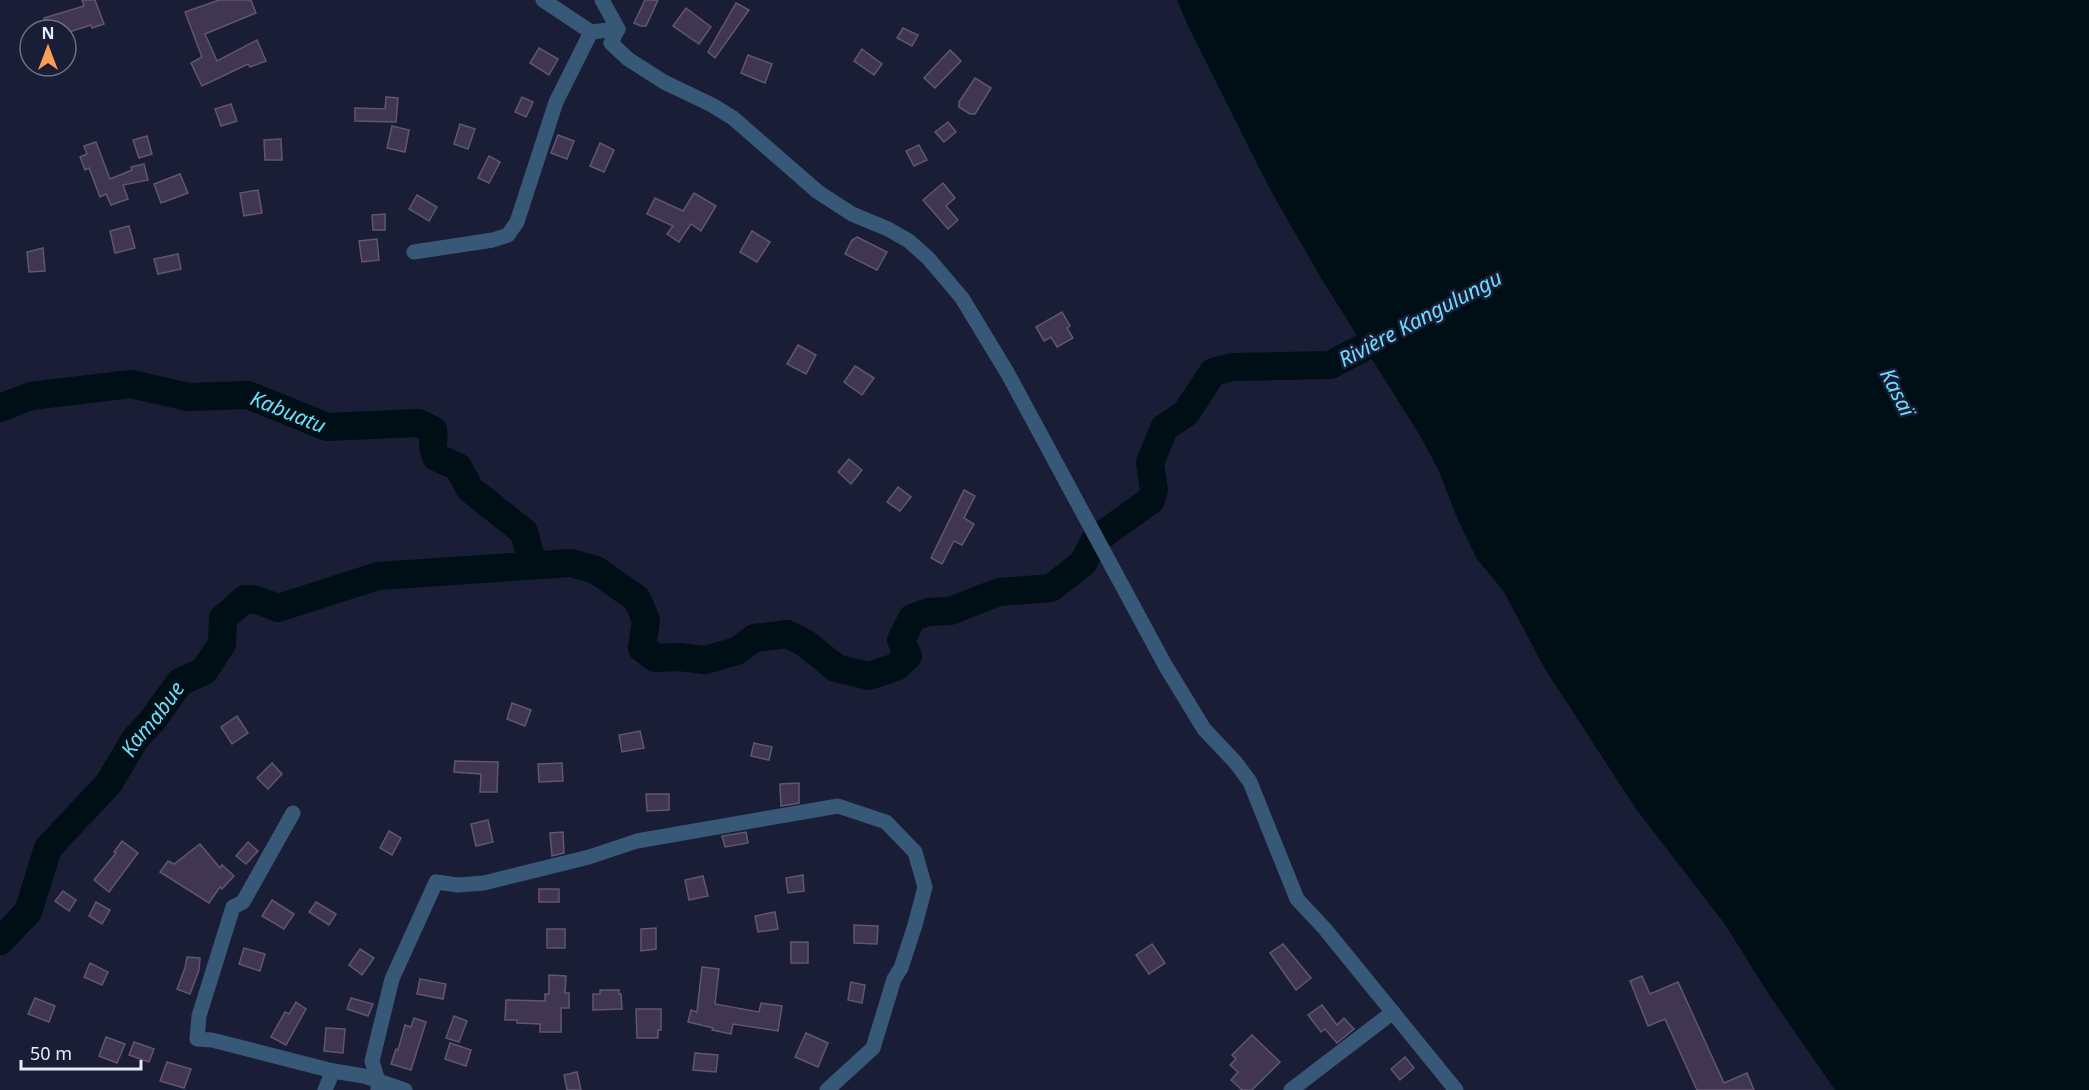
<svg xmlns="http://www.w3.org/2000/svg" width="2089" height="1090" font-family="'Noto Sans',sans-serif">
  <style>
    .water { fill: #000f15 }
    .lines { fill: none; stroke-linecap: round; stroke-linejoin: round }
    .river { stroke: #000f15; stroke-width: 28 }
    .building { fill: #413651; stroke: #615572; stroke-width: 1.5 }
    .street { stroke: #375977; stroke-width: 15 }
    .labels { text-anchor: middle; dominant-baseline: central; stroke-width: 5; stroke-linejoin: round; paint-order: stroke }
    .water-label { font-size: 21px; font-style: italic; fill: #6dddfd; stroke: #191d36 }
  </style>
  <rect width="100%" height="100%" fill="#191d36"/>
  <polygon class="water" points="1177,0 2089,0 2089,1090 1835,1090 1770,996 1724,923 1636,809 1545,669 1504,592 1477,559 1458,520 1438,469 1419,434 1324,283 1271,191 1189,28"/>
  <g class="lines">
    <g class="river">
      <path id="s1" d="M0,408l31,-12 100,-12 57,13 60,-2 79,32 91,-4 15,7c2,13 -3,13 3,27l22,10 12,22 54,43 9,33"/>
      <path id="s2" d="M0,941l28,-29 20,-64 61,-65 26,-44 17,-18 28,-39 24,-11 18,-27 1,-26 22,-19 12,1 21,8 100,-32 193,-13 25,7 41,29 9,21 -4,28 13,10 24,-1 26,3 32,-9 17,-13 33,-4 18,9 31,25 33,8 27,-9 12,-11 -7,-16 11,-22 16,-6 22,-1 49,-19 52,-4 32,-25 12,-23 56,-40 3,-10 -4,-27 14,-35 22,-15 27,-41 19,-5 98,-2 69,-36"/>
    </g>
  </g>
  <g class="building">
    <polygon points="82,0 95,0 104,24 92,28 91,25 66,33 66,30 48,30 44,18 84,6"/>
    <polygon points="219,0 251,0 256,13 205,34 217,61 257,40 266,61 250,67 248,64 202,86 191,63 202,57 185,12"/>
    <polygon points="645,0 658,0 646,26 641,26 634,23"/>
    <polygon points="736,3 749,10 715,58 708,52"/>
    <polygon points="686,8 711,27 699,44 673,26"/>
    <polygon points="903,28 918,35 912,46 897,38"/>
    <polygon points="539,48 558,59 549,75 530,63"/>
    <polygon points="862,49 882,64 874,75 854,61"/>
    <polygon points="950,50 961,61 935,88 924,78"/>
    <polygon points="748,55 772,64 765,83 741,73"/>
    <polygon points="975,78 991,88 975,114 970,114 959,107 959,102"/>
    <polygon points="386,97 398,98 396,122 355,121 355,108 385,109"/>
    <polygon points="522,97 533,102 526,117 515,112"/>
    <polygon points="231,104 237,121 221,126 215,109"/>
    <polygon points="948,122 956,132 944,142 935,132"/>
    <polygon points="460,124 475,129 468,149 454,144"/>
    <polygon points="392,126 409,130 405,152 387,148"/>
    <polygon points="558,135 574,141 567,159 551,153"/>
    <polygon points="147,136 152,154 139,158 133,140"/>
    <polygon points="281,139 282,160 265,160 264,140"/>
    <polygon points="96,142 110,179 132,170 131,167 144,164 148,180 123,185 128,199 111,205 106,194 100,197 89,168 85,170 80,157 87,154 84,146"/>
    <polygon points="600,143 614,150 604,172 590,166"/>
    <polygon points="919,145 927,160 914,166 906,151"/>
    <polygon points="489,156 500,162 489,183 478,178"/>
    <polygon points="180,174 188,193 161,203 154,184"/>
    <polygon points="943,183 955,198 946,206 958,220 948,229 923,200"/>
    <polygon points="258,190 262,213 244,216 240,193"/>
    <polygon points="694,193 716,206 701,231 691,224 679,242 667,234 673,226 647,214 655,198 683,211"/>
    <polygon points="417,195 437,207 429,221 409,209"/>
    <polygon points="385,214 385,230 373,230 372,215"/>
    <polygon points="129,226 135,248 115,253 110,231"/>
    <polygon points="752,231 770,242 757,262 740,252"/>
    <polygon points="857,237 887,252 877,270 845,254 852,240"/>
    <polygon points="377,239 379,260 362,262 359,241"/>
    <polygon points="43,248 45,271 29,272 27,252"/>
    <polygon points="178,254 181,269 158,274 154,259"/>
    <polygon points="1062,312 1070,326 1067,328 1073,338 1057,347 1051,337 1044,341 1036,327"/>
    <polygon points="798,345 816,355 806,374 787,364"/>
    <polygon points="855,366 874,378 862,395 844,382"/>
    <polygon points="849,459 862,470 851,484 838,472"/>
    <polygon points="898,487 911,497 900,511 887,502"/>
    <polygon points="964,490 975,496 964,518 974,524 962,545 954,541 942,564 931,558"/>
    <polygon points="512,703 531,710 525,726 507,719"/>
    <polygon points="237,716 248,733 232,744 221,727"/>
    <polygon points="640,731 644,748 622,752 619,735"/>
    <polygon points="754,743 772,747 769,760 751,756"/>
    <polygon points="455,761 498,762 497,792 480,792 481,774 454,772"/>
    <polygon points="272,763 282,774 268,789 257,778"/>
    <polygon points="562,763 563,781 539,782 538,764"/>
    <polygon points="799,783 799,803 781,806 780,784"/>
    <polygon points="646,794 669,794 669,810 647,811"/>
    <polygon points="488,820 493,842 476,846 471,824"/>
    <polygon points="389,831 401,838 392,855 380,848"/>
    <polygon points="563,832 564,853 552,856 550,833"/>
    <polygon points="746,832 748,843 725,847 722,836"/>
    <polygon points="122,841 138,853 109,892 94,880 116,853 114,852"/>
    <polygon points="248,842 258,851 246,864 236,856"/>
    <polygon points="200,844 220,868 222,865 234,876 222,889 220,887 209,903 160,872 168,861 174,864"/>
    <polygon points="803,875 804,891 788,893 786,878"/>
    <polygon points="703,876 708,896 689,900 685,880"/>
    <rect x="539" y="889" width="20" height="13"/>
    <polygon points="63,891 76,900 69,911 55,901"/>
    <polygon points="272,900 294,914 284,929 262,916"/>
    <polygon points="96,902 110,910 102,924 89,916"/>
    <polygon points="316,902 336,914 329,925 309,912"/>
    <polygon points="775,912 778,929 758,932 755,916"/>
    <polygon points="854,925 878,926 877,944 854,943"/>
    <polygon points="656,928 656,949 641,951 641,929"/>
    <rect x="547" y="929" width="18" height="19"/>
    <rect x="791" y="942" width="17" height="21"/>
    <polygon points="1152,944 1165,963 1149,974 1136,955"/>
    <polygon points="1283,944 1311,978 1296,990 1270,953"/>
    <polygon points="244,948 265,954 260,971 239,964"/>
    <polygon points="360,949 374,958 362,975 349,965"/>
    <polygon points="187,957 200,958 199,970 190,994 177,989 185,968"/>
    <polygon points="90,963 108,972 102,985 84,977"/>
    <polygon points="702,967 719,969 715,1004 759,1012 761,1003 782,1006 778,1031 733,1024 731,1034 712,1030 713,1028 688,1022 691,1010 697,1012"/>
    <polygon points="549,975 566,976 565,993 569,993 569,1008 561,1008 561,1032 540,1032 540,1024 517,1023 517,1020 505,1020 506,1000 545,1001 545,994 549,994"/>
    <polygon points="1642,976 1650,994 1678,982 1724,1083 1747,1073 1754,1090 1697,1090 1665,1019 1648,1026 1630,981"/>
    <polygon points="420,979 446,984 443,999 417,994"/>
    <polygon points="851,982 865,985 862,1003 848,1000"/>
    <polygon points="600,990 619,990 619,994 621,994 622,1009 593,1010 593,994 600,994"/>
    <polygon points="35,998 55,1006 49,1022 28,1014"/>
    <polygon points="351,998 373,1004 368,1016 347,1009"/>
    <polygon points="296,1002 306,1009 286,1045 271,1037 285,1012 289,1014"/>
    <polygon points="1322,1005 1337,1025 1344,1018 1354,1029 1337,1043 1325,1029 1321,1032 1308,1015"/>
    <polygon points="636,1009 661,1009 661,1030 658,1030 658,1038 637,1038"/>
    <polygon points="454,1016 467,1021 459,1042 446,1038"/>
    <polygon points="414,1018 426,1022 411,1070 391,1064 396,1049 398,1050 405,1025 411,1027"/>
    <polygon points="326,1028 345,1029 343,1053 324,1051"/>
    <polygon points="806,1033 828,1043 818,1067 795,1057"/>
    <polygon points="1252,1035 1280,1062 1252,1090 1242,1090 1231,1080 1238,1072 1230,1065 1236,1059 1232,1055"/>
    <polygon points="106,1037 125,1044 117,1063 99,1056"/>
    <polygon points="134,1042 154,1049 149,1062 129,1055"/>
    <polygon points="450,1043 471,1050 466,1066 445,1059"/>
    <polygon points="695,1053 718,1055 716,1072 693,1070"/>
    <polygon points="1405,1057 1414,1068 1400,1080 1391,1069"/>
    <polygon points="167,1062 191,1069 184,1088 160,1081"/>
    <polygon points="577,1072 581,1090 567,1090 564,1075"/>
  </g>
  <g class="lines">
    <g class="street">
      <polyline points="543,0 591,32 618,29"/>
      <polyline points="602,0 618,29"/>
      <polyline points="618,29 611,43 628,59 664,82 712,105 733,118 818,192 852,214 888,229 909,241 928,258 962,298 1008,374 1165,665 1204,729 1236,763 1250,782 1297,899 1325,929 1456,1090"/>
      <polyline points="414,252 493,240 508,235 517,222 556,102 591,32"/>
      <polyline points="293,813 243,902 233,907 199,1016 197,1039 212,1040 333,1071 364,1076 405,1090"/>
      <polyline points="325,1090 333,1071"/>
      <polyline points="378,1090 378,1081 372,1061 392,979 436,882 458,885 484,883 589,857 637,841 838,806 886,822 915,852 925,887 915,925 901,968 894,979 873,1048 827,1090"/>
      <polyline points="1291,1090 1393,1012"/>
    </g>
  </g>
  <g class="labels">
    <g class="water-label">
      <text transform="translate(1420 318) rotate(-28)">Rivière Kangulungu</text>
      <text transform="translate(1898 392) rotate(63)">Kasaï</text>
      <text stroke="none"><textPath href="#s1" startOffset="296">Kabuatu</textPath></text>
      <text stroke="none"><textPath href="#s2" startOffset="274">Kamabue</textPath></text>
    </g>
  </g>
  <g transform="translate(48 48)"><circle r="28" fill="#191d36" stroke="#6b6f85" stroke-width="1.5"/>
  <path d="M0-4.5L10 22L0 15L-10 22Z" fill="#fd9d54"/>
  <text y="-9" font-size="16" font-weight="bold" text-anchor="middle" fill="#e6eafb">N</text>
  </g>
  <path d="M21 1060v9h120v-9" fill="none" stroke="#e6eafb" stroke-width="3"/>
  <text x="30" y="1060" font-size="18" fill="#e6eafb" stroke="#191d36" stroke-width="4.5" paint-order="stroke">50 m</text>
</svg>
